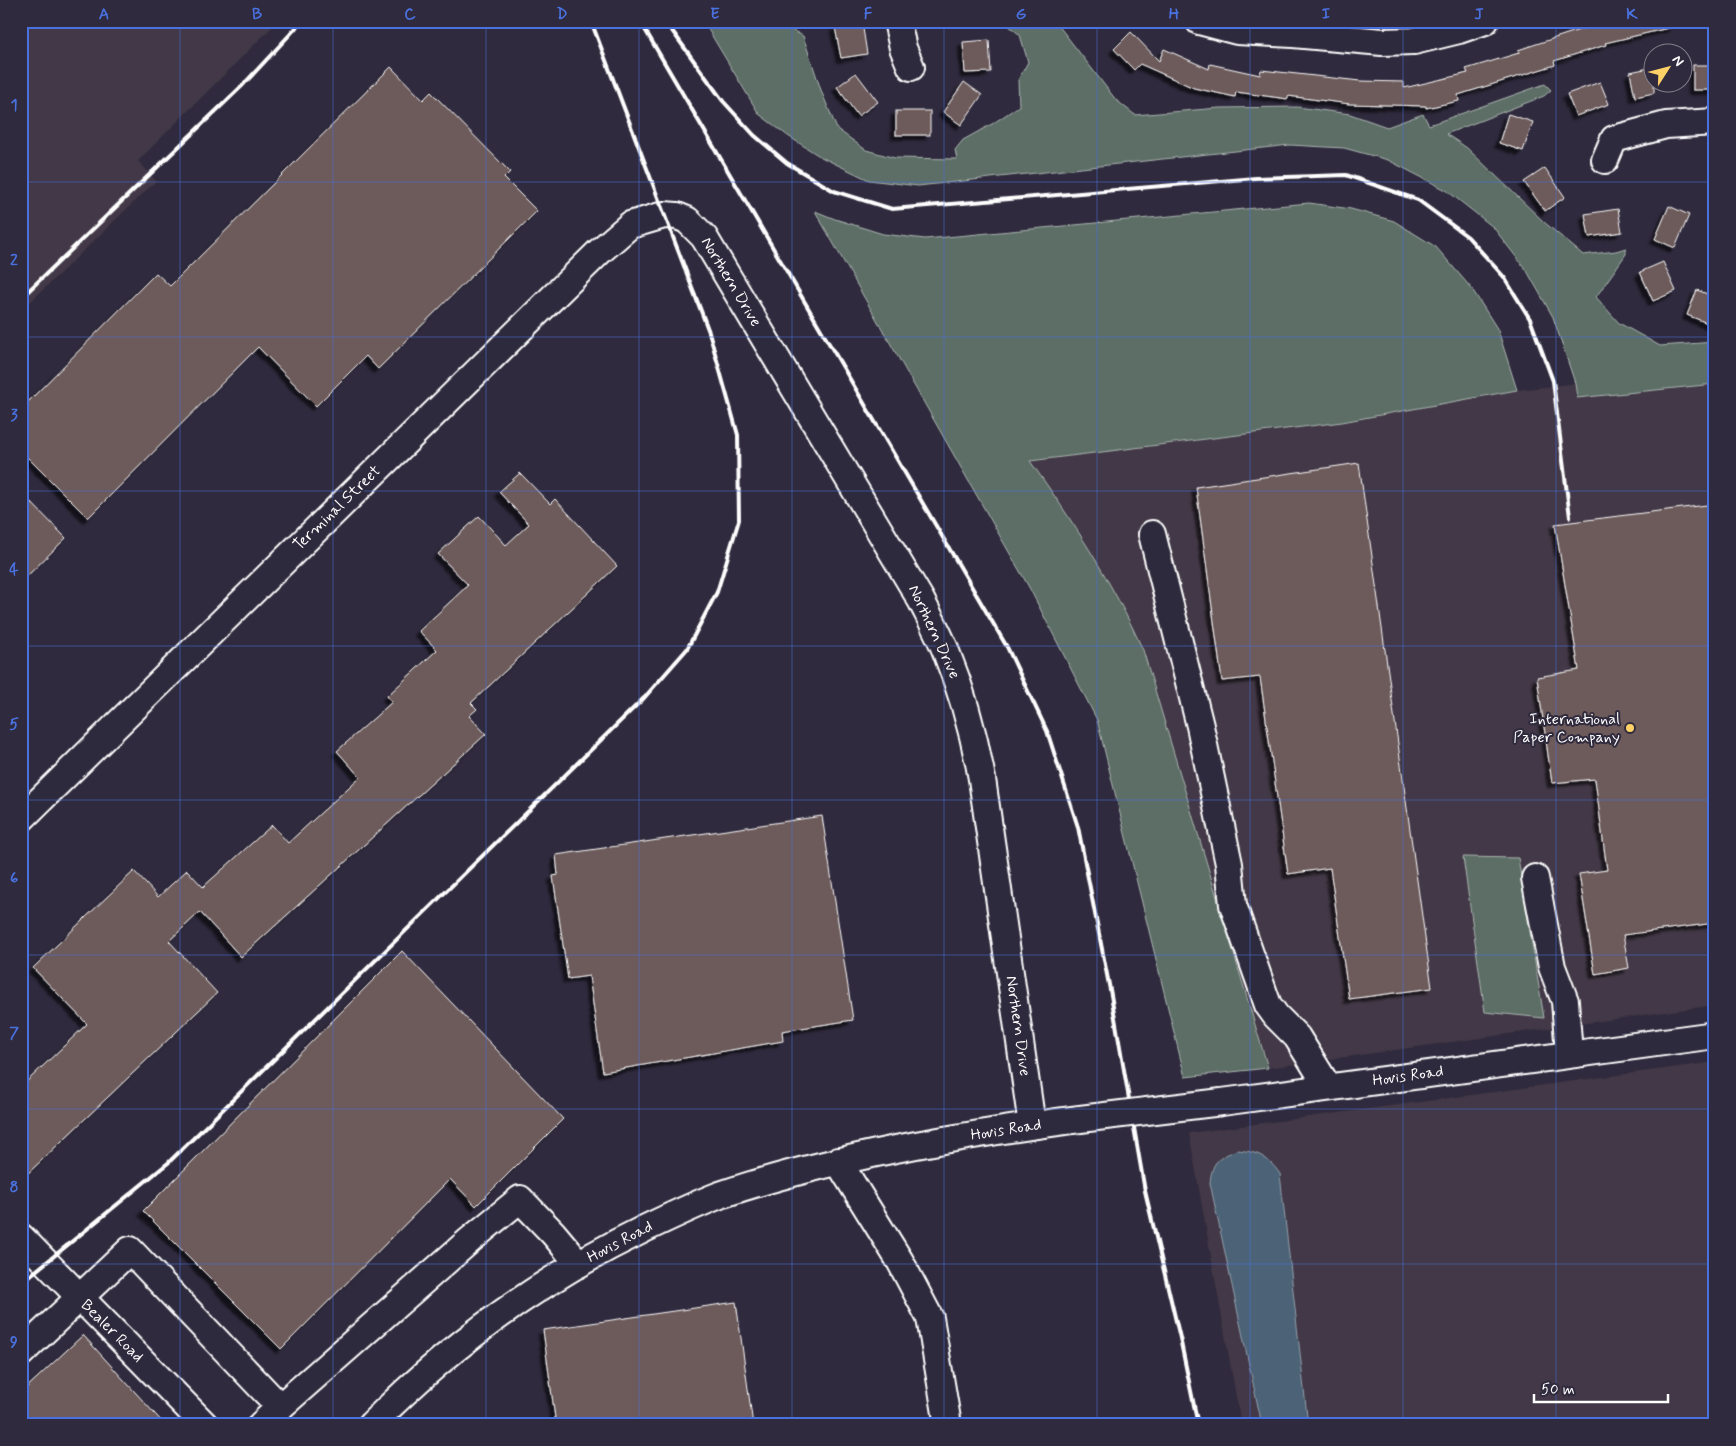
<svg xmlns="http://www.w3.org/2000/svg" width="1736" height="1446" font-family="Mynerve,sans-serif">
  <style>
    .built { fill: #423846 }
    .green { fill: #5b6e66; stroke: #adb6b2 }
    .water { fill: #4c6277; stroke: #94a1ad }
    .building { fill: #6d5a5a; stroke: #fff; filter: url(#shadow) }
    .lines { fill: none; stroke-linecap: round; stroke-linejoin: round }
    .minor-casing { stroke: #fff; stroke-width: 30 }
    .minor { stroke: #2f2a3d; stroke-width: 26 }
    .rail { stroke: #fff; stroke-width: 4 }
    .minor-bridge-casing { stroke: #fff; stroke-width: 30; stroke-linecap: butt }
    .minor-bridge { stroke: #2f2a3d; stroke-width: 26 }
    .grid { fill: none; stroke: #4a71e0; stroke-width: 1; stroke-opacity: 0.55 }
    .poi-dot { fill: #ffd166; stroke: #2f2a3d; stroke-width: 2 }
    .labels { text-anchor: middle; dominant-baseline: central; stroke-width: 4; stroke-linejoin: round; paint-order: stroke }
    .street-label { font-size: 16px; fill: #fff; stroke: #2f2a3d }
    .poi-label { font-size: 16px; fill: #fff; stroke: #2f2a3d; text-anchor: end }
    .neatline { fill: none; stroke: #4a71e0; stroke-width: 2 }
    .grid-label { font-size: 16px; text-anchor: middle; font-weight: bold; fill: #4a71e0 }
  </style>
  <defs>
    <filter id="shadow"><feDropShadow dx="-4.5" dy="4.5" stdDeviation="1" flood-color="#0009"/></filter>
  </defs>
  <rect width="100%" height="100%" fill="#2f2a3d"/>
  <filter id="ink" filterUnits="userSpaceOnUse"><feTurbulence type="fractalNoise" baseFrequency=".02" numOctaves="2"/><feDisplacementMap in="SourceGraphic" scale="10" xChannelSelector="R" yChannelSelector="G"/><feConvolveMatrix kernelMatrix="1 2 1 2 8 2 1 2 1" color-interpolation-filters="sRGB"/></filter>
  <g filter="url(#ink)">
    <g class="built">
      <polygon points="21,21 278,21 138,161 156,181 21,311"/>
      <polygon points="1309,203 1351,209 1394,221 1436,247 1472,289 1498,330 1517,390 1715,367 1715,1005 1268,1068 1143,650 1083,540 1030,461 1341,422"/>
      <polygon points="1715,1062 1715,1425 1241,1425 1189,1133"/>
    </g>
    <g class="green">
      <polygon points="703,21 775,21 803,36 822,93 837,129 866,150 895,158 957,159 955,150 963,140 992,124 1019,106 1018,80 1028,62 1020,35 1003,21 1055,21 1116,100 1135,115 1219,108 1297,107 1350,114 1387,127 1423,114 1429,125 1545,84 1551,90 1544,96 1446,134 1467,148 1544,222 1583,255 1616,251 1626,248 1626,254 1596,297 1619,323 1660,346 1715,342 1715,384 1577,398 1575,383 1553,317 1527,271 1493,227 1446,190 1388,160 1344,148 1290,145 918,186 869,180 821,157 788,136 759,114"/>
      <path d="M1309,203l42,6 43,12 42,26 36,42 26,41 19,60 -175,32 -312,39c43,60 83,122 113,189l125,418 -83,9 -88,-357 -67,-131 -215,-378 20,8 48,15 42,5z"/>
      <polygon points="1463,857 1518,858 1544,1018 1485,1012"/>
    </g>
    <path class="water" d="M1237,1150c21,2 30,6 43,24l28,251h-46l-52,-242c2,-22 8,-25 27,-33z"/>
    <g class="building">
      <polygon points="1607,21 1672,21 1673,27 1605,43 1606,45 1554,61 1555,65 1458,95 1459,101 1426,108 1426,106 1350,104 1288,96 1288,99 1236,92 1235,97 1194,88 1140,64 1134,70 1114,49 1131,32 1159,61 1164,49 1209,69 1210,64 1260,75 1261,70 1360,81 1404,82 1404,88 1468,73 1466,69 1519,53 1518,50"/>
      <polygon points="862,22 867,54 841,58 835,27"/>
      <polygon points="989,40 991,72 965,73 963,42"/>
      <rect x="1693" y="65" width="22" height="25"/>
      <polygon points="391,67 423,100 431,92 510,172 504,178 537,211 378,369 366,356 316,406 258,347 88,518 21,451 21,409 156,273 170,286"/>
      <polygon points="1654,67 1654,93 1635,97 1630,72"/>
      <polygon points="856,73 878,102 858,116 837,87"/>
      <polygon points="964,82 982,95 961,125 943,112"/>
      <polygon points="1600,82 1609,104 1576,116 1567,94"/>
      <rect x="896" y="111" width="34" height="24"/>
      <polygon points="1508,114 1533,122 1523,151 1499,143"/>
      <polygon points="1545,168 1565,197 1545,211 1524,182"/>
      <polygon points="1669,206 1689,215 1675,248 1655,239"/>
      <polygon points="1618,209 1622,232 1589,237 1585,214"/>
      <polygon points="1663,262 1676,291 1653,301 1640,272"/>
      <polygon points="1697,290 1715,297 1715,326 1687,315"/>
      <polygon points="1359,463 1432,988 1349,999 1330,868 1288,874 1260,677 1222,681 1196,487"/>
      <polygon points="520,473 550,504 555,499 617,566 471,703 477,709 469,716 486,734 241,957 200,912 169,941 217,993 21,1180 21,1087 87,1024 33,968 134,871 158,897 187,870 203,887 272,825 288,843 360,777 337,751 392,702 387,696 437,650 419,631 468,585 438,554 479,516 506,545 529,524 499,492"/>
      <polygon points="21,492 66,538 21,582"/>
      <polygon points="1715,504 1715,923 1623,935 1629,968 1595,974 1579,874 1607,870 1595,779 1552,783 1537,677 1579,670 1555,524"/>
      <polygon points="822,816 853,1020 782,1031 783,1041 603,1072 589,976 568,979 553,876 558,875 556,855"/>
      <polygon points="402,951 563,1119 476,1206 450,1179 281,1349 143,1211"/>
      <polygon points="736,1302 753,1425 556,1425 543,1330"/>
      <polygon points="83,1335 165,1425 21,1425 21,1393"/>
    </g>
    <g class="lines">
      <defs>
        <g id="minor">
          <polyline points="897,21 903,48 911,67"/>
          <polyline points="1199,21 1237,31 1293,34 1382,42 1414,41 1459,30 1485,21"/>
          <polyline points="1605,160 1614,139 1666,125 1715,122"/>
          <polyline points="1152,534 1200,726 1229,864 1233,905 1268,1005 1276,1016 1297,1037 1328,1087"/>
          <path d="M21,819l579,-568 30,-26 34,-10 13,1 10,4 17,17 217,363c8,16 17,32 24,49 17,42 29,85 37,130l50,346"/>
          <polyline points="1535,878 1552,967 1565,1001 1569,1054"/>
          <polyline points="1222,1102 1715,1035"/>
          <polyline points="838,1161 900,1261 930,1318 948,1425"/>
          <polyline points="21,1237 205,1425"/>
          <polyline points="21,1353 130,1250 280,1407 261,1425"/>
          <polyline points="280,1407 470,1240 520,1199 553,1233 579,1264"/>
          <path d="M371,1425c79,-80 172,-147 273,-196 25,-12 50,-24 76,-34 64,-22 129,-37 196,-50 55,-10 109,-19 164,-26"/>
        </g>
      </defs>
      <use href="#minor" class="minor-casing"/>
      <use href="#minor" class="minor"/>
      <g class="rail">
        <polyline points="640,21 1007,647 1047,731 1078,827 1111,995 1145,1191 1180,1338 1198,1425"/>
        <polyline points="665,21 723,101 754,135 787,163 834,191 892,209 1256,178 1346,175 1418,200 1468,237 1504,277 1530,319 1553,381 1570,517"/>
        <polyline points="21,298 243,85 295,29 300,21"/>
        <polyline points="21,1283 168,1163 644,698 687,649 717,592 739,520 738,435 709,332 591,21"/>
      </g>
      <defs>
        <polyline id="minor-bridge" points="1080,1119 1222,1102"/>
      </defs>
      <use href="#minor-bridge" class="minor-bridge-casing"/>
      <use href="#minor-bridge" class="minor-bridge"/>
    </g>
  </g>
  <path class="grid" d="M180,21v1404M333,21v1404M486,21v1404M639,21v1404M792,21v1404M944,21v1404M1097,21v1404M1250,21v1404M1403,21v1404M1556,21v1404M21,182h1694M21,337h1694M21,491h1694M21,646h1694M21,800h1694M21,955h1694M21,1109h1694M21,1264h1694"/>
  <circle class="poi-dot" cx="1630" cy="728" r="5"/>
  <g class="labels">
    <g class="street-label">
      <text transform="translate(731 282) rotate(59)">Northern Drive</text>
      <text transform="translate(337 508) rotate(-44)">Terminal Street</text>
      <text transform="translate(934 632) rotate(65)">Northern Drive</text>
      <text transform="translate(1018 1026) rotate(82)">Northern Drive</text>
      <text transform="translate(1408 1076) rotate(-8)">Hovis Road</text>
      <text transform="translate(1006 1130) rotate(-9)">Hovis Road</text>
      <text transform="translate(620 1242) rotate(-28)">Hovis Road</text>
      <text transform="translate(112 1331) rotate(45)">Bealer Road</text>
    </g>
    <g class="poi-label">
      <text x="1620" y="719">International<tspan x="1620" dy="18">Paper Company</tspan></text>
    </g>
  </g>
  <rect width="1736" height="1446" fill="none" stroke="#2f2a3d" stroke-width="55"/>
  <g transform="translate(1668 68) rotate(54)"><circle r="24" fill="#2f2a3d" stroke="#827f8b"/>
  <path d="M0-4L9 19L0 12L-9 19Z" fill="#ffd166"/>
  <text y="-8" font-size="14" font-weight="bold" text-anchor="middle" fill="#ffffff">N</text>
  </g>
  <path d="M1534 1394v8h134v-8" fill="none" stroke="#ffffff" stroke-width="2.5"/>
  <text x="1541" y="1394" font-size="15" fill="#ffffff" stroke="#2f2a3d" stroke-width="4" paint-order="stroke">50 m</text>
  <rect x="28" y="28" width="1680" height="1390" class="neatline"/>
  <g class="grid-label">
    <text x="104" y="19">A</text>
    <text x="257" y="19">B</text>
    <text x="410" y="19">C</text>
    <text x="562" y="19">D</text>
    <text x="715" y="19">E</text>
    <text x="868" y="19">F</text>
    <text x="1021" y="19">G</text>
    <text x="1174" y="19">H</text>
    <text x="1326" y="19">I</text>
    <text x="1479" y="19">J</text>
    <text x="1632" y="19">K</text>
    <text x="14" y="110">1</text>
    <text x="14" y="265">2</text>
    <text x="14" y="420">3</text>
    <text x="14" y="574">4</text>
    <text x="14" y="729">5</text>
    <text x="14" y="883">6</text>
    <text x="14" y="1038">7</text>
    <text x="14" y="1192">8</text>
    <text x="14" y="1347">9</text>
  </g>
</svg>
